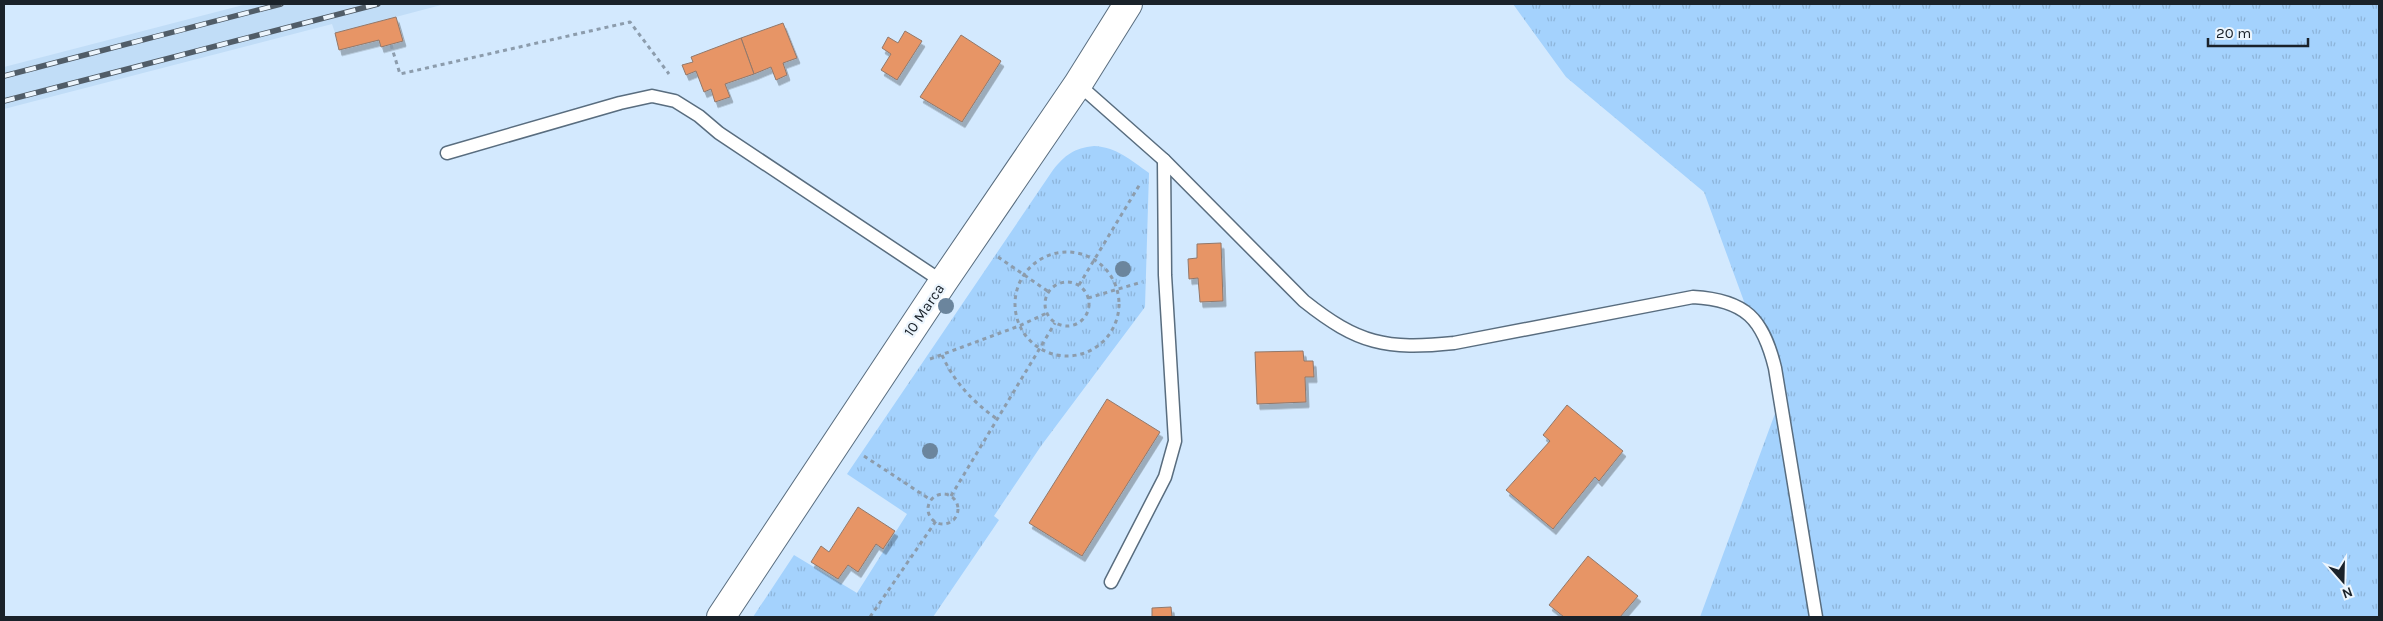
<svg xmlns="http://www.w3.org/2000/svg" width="2383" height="621" font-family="Karla,sans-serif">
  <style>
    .built { fill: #c1ddf7 }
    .grass { fill: url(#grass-tufts) }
    .building { fill: #e79566; stroke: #91786b; filter: url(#shadow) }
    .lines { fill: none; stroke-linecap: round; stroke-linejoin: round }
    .service-casing { stroke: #596d7f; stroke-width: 15 }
    .tertiary-casing { stroke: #596d7f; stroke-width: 30 }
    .path { stroke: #8c9cac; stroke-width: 3; stroke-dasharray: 4 4; stroke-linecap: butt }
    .service { stroke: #fff; stroke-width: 12 }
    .tertiary { stroke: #fff; stroke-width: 28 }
    .rail-casing { stroke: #515d68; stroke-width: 5.5 }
    .rail { stroke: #ecf5fd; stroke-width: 4; stroke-dasharray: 11; stroke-linecap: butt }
    .tree { fill: #6b859d }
    .labels { text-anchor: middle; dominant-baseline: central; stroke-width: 4.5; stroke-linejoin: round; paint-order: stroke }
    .street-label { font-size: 15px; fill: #1a222a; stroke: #ecf5fd }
  </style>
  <defs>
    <pattern id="grass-tufts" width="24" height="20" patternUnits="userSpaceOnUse" patternTransform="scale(1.25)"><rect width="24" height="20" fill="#a4d2fd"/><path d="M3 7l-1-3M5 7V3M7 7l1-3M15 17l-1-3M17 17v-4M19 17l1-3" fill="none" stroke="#8db4d9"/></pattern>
    <filter id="shadow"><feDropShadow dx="3" dy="5.5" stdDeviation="0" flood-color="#0004"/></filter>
  </defs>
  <rect width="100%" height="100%" fill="#d3e9fe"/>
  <polygon class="built" points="247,4 445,4 335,33 332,24 4,109 4,67"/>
  <g class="grass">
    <polygon points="1513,4 2379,4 2379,617 1700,617 1780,400 1704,192 1566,77"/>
    <path d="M1094,146c22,1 37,14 55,27l-4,134 -104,139 -47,70 5,4 -66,97h-180l41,-62 63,38 50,-79 -60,-40 206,-304c12,-15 21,-22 41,-24z"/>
  </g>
  <g class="building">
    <polygon points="396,17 403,41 381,47 379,40 339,50 335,33"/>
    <polygon points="783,23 797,58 783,63 787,75 776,80 771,67 754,74 741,38"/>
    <polygon points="905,31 922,41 897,80 881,70 891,54 882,48 888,37 898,43"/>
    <polygon points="961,35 1001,61 962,122 920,97"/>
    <polygon points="741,38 754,74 725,84 730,97 715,102 711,89 704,92 696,71 686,75 682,65 693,62 691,57"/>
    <polygon points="1221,243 1223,301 1200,302 1198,278 1189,279 1188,259 1197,258 1197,244"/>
    <polygon points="1303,351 1304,361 1313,361 1314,377 1305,377 1306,402 1257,404 1255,352"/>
    <polygon points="1107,399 1160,432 1082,556 1029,523"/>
    <polygon points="1567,405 1623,451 1599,481 1595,477 1553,529 1506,490 1550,441 1543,435"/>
    <polygon points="858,507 895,531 883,549 876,544 858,572 848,565 838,579 811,562 821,546 829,552"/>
    <polygon points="1588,556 1638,596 1620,617 1564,617 1549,605"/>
    <polygon points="1171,607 1172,617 1152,617 1152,608"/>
  </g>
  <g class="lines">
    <defs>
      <g id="service">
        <path d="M1078,84l86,76 140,141c54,43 82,49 150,42l239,-46c53,3 70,22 82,71l41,249"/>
        <polyline points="447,153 620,103 652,96 675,101 699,116 719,133 943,282"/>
        <polyline points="1111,582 1165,477 1175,441 1165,275 1164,160"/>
      </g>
      <polyline id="tertiary" points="721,617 943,282 1078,84 1128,4"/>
    </defs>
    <use href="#service" class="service-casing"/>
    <use href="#tertiary" class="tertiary-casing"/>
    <g class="path">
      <polyline points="391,45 400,74 630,22 669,74"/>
      <circle cx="1067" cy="304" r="52"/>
      <polyline points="998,257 1049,292"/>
      <circle cx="1067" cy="304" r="22"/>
      <polyline points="1079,285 1140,184"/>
      <polyline points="1088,298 1142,282"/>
      <path d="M942,355c12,27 31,47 55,64"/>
      <polyline points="930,359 1019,326 1047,313"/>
      <polyline points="864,456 931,500"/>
      <circle cx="943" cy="509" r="15"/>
      <polyline points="951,496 1055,323"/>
      <polyline points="870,617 936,521"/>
    </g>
    <use href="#service" class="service"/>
    <use href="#tertiary" class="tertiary"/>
    <defs>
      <g id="rail">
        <polyline points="4,76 281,4"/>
        <polyline points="4,101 378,4"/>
      </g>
    </defs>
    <use href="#rail" class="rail-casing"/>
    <use href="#rail" class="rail"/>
  </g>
  <g class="tree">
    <circle cx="1123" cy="269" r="8"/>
    <circle cx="946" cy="306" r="8"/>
    <circle cx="930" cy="451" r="8"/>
  </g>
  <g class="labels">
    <g class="street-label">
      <text transform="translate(924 310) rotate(-56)">10 Marca</text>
    </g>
  </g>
  <rect width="2383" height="621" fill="none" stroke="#1a222a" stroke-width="10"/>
  <g transform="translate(2343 581) rotate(160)" stroke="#ecf5fd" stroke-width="4" paint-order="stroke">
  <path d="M0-4L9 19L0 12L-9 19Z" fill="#1a222a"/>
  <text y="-8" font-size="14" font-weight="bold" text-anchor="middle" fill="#1a222a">N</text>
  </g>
  <path d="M2208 38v8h100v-8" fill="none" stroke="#1a222a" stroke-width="2.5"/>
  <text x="2216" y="38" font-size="15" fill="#1a222a" stroke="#ecf5fd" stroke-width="4" paint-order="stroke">20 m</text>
</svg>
